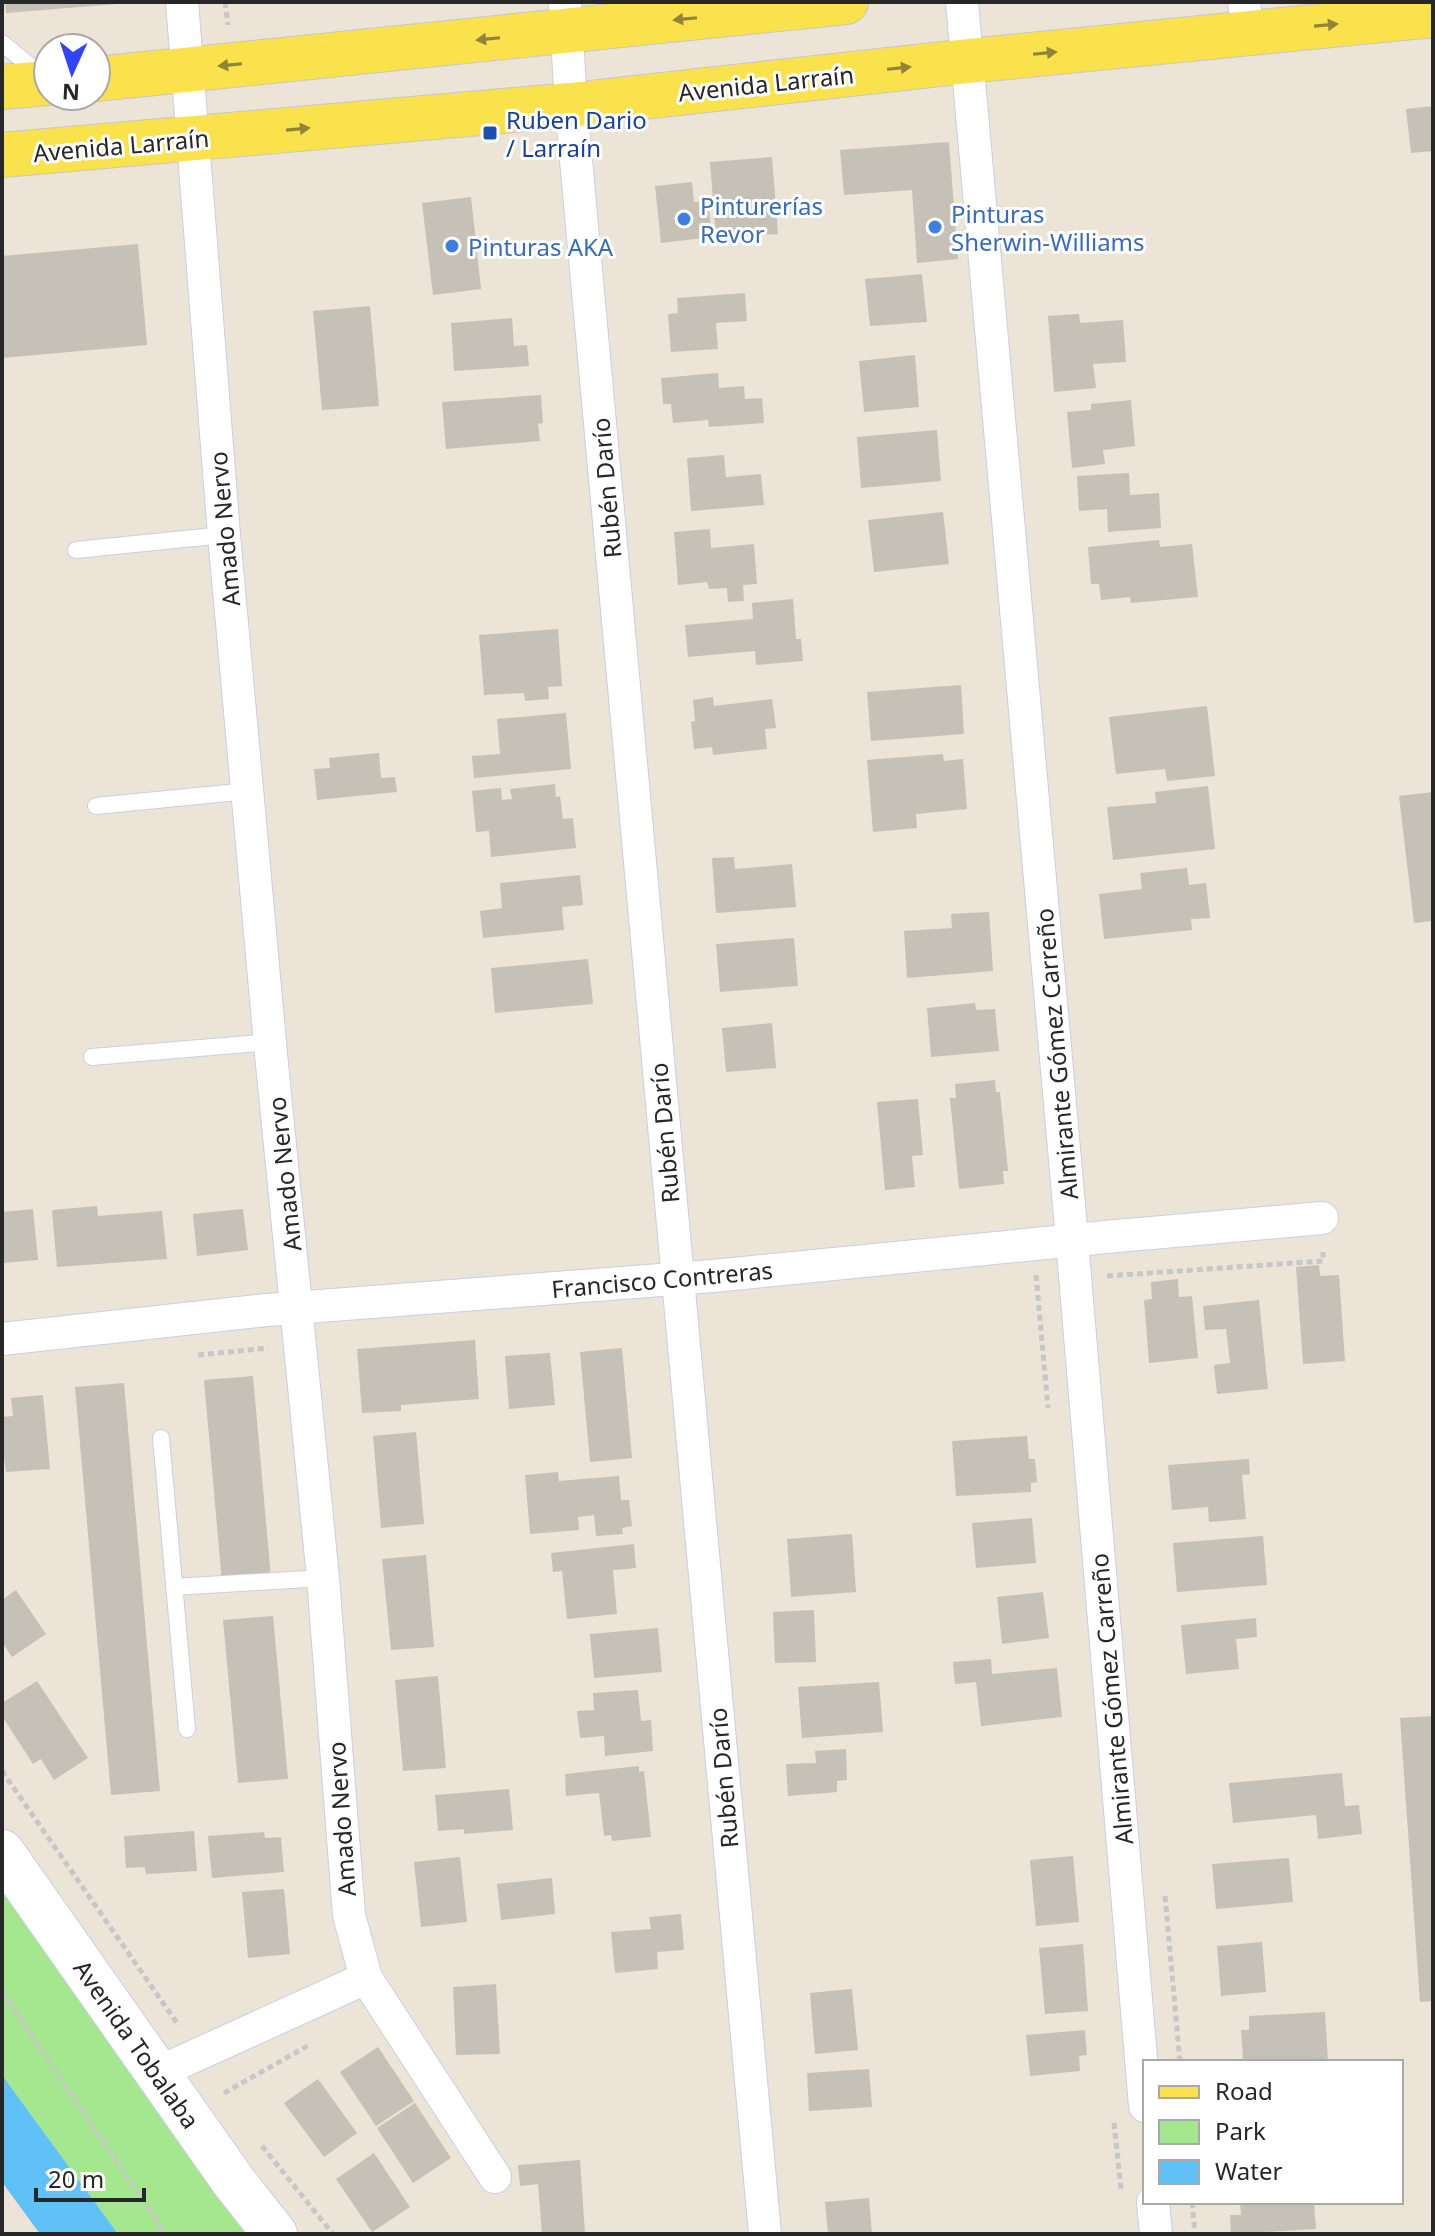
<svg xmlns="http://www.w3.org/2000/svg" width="1435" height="2236" font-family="'Noto Sans',sans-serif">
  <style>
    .green { fill: #a4e78e }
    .water { fill: #60c1f7 }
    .building { fill: #c6c1b7 }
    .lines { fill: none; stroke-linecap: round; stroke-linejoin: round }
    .service-casing { stroke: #cccee2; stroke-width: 18 }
    .minor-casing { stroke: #cccee2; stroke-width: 34 }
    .secondary-casing { stroke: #cccee2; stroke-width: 46 }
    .primary-casing { stroke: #c7c7c7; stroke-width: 46 }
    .path { stroke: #c7c7c7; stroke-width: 5; stroke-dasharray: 6 4; stroke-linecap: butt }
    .service { stroke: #fff; stroke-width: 16 }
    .minor { stroke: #fff; stroke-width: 32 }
    .secondary { stroke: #fff; stroke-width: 44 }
    .primary { stroke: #fae24d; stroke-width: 44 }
    .oneway { fill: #90843a }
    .transit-dot { fill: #1a4fb4; stroke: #fff; stroke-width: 3 }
    .shop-dot { fill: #3f7fe0; stroke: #fff; stroke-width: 3 }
    .labels { text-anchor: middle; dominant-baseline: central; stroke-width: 6; stroke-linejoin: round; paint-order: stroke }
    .street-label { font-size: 24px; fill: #272727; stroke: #fff }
    .transit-label { font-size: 24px; fill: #164399; stroke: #fff; text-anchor: start }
    .shop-label { font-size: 24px; fill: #366cbe; stroke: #fff; text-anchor: start }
  </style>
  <rect width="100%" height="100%" fill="#ebe4d7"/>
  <polygon class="green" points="2,1887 121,2051 227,2209 246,2234 118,2234 2,2075"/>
  <polygon class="water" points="2,2075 118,2234 40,2234 2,2182"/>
  <g class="building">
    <polygon points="5,2 116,2 117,4 6,13"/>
    <polygon points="1433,106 1433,151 1411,153 1406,109"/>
    <polygon points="949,142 958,259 917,263 912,190 844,195 840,150"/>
    <polygon points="772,157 778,234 716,238 710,162"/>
    <polygon points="692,182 694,202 708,201 712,237 661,243 655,186"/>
    <polygon points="471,197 481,289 433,295 422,203"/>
    <polygon points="138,244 147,345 2,358 2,256"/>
    <polygon points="922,274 927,322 870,326 865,279"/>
    <polygon points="745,293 747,321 716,323 718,349 671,352 668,314 678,313 677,298"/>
    <polygon points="370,306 379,406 322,410 313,311"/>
    <polygon points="1079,314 1080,323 1123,320 1126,362 1093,364 1096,388 1054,392 1048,316"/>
    <polygon points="512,318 514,346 527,345 529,366 454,371 451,323"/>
    <polygon points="915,355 919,407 864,412 859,361"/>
    <polygon points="718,373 719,388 744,386 745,399 762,398 764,423 709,427 708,420 673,423 671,404 663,404 661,378"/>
    <polygon points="541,395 543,423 538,424 540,441 446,449 442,402"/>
    <polygon points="1131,400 1135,446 1103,450 1105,464 1072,468 1067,412 1091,410 1091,404"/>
    <polygon points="937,430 941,481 861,488 857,437"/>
    <polygon points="724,455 726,477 761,474 764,505 691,511 687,458"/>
    <polygon points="1129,473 1130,495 1159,493 1161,528 1108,532 1107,509 1079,511 1077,476"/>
    <polygon points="943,512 949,564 874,572 868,520"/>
    <polygon points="710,529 711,548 754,544 757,584 743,585 744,601 728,602 727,588 709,589 707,582 678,585 674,532"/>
    <polygon points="1159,540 1160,547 1192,544 1198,597 1131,603 1130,597 1101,600 1099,584 1091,584 1088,547"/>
    <polygon points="793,599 796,639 801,639 803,661 756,665 755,651 688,657 685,625 753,619 752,603"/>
    <polygon points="558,629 562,686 548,687 549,699 525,701 524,693 484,695 479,635"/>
    <polygon points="961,685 964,734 871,741 867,692"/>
    <polygon points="713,697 714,706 772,699 776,728 765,729 767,749 713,755 712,747 694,749 691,722 695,721 693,700"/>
    <polygon points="1207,706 1215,776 1167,781 1165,769 1116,774 1109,717"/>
    <polygon points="566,713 571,769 474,778 472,756 500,754 497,719"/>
    <polygon points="379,753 381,778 395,777 397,792 317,800 314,769 330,768 329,758"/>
    <polygon points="943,754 944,761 963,759 967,809 916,814 917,828 873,832 867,760"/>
    <polygon points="555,784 556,797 560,796 563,819 573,818 576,848 491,857 489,831 476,832 472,791 501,788 502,800 512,799 510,789"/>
    <polygon points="1208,786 1215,849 1113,860 1107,807 1156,803 1155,792"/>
    <polygon points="1433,792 1433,921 1414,923 1399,796"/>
    <polygon points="734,857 735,869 792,864 796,907 716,913 712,858"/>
    <polygon points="1187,868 1189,885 1206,883 1210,918 1191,919 1192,930 1104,939 1099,894 1142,889 1140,873"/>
    <polygon points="580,875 583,905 562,907 564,930 483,938 480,911 502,908 500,883"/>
    <polygon points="989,912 993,971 907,978 904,931 952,928 951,914"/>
    <polygon points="794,938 798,986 720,992 716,944"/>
    <polygon points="588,959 593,1004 495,1013 491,968"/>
    <polygon points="975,1003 976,1010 995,1009 999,1051 931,1057 927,1008"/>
    <polygon points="772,1023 776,1068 726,1072 722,1028"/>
    <polygon points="995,1080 996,1092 1000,1092 1008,1171 1003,1171 1004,1184 959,1189 950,1098 956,1098 955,1084"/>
    <polygon points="918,1099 923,1155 912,1156 915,1187 885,1190 877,1102"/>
    <polygon points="97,1206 98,1216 162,1211 167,1259 57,1267 52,1210"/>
    <polygon points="33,1209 38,1260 2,1263 2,1212"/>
    <polygon points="243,1209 248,1250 197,1256 193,1214"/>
    <polygon points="1319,1265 1320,1276 1339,1275 1345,1361 1303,1364 1296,1267"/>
    <polygon points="1178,1279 1179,1297 1192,1296 1198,1358 1149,1363 1144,1300 1152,1299 1151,1282"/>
    <polygon points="1259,1300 1268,1389 1217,1394 1214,1365 1230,1363 1226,1329 1205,1330 1203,1306"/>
    <polygon points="475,1340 479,1399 401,1405 401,1411 362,1413 357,1349"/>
    <polygon points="622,1348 632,1458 590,1462 580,1352"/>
    <polygon points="550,1353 555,1405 509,1409 505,1356"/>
    <polygon points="253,1376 271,1578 222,1582 204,1380"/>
    <polygon points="124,1383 160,1791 111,1795 75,1387"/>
    <polygon points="43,1395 50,1469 6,1472 2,1442 2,1417 13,1416 11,1398"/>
    <polygon points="416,1432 424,1524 381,1528 373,1436"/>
    <polygon points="1027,1436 1029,1459 1035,1459 1037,1482 1031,1483 1031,1492 956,1496 952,1441"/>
    <polygon points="1249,1459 1250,1474 1242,1475 1246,1519 1209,1522 1208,1507 1172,1510 1168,1465"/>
    <polygon points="558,1472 559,1481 619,1476 621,1500 629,1500 632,1526 622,1528 623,1534 596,1536 594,1515 578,1517 579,1530 530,1534 525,1475"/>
    <polygon points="1032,1518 1036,1563 976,1568 972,1523"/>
    <polygon points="852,1534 856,1592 791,1597 787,1539"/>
    <polygon points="1263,1536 1267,1585 1177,1592 1173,1543"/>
    <polygon points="634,1544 636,1568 613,1570 617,1614 567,1619 562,1571 553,1572 551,1553"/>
    <polygon points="426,1555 434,1647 391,1650 382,1559"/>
    <polygon points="16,1590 46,1634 12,1657 2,1642 2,1600"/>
    <polygon points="1043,1592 1049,1638 1002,1644 997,1597"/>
    <polygon points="814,1610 816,1662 775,1663 773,1612"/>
    <polygon points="273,1616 288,1779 238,1783 223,1620"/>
    <polygon points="1256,1618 1257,1637 1236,1639 1239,1669 1186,1674 1181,1625"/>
    <polygon points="658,1628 662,1672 594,1678 590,1634"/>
    <polygon points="991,1659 992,1674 1057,1668 1062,1717 981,1726 976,1682 955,1684 953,1662"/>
    <polygon points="438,1676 446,1768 403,1771 395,1680"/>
    <polygon points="37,1681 88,1758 54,1780 41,1759 33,1764 2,1716 2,1703"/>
    <polygon points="879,1682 883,1732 802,1738 798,1687"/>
    <polygon points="638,1690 641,1721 651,1720 653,1751 605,1756 604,1736 580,1738 577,1711 594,1710 593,1693"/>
    <polygon points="1433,1716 1433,2001 1420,2002 1400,1718"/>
    <polygon points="846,1749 847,1780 837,1781 837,1792 788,1796 786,1764 816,1763 815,1751"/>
    <polygon points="639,1766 639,1772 644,1771 651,1837 612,1841 611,1835 604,1836 599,1793 566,1796 565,1774"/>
    <polygon points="1342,1773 1345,1806 1359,1805 1362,1834 1318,1839 1316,1815 1233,1823 1229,1783"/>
    <polygon points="509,1789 513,1830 464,1834 464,1829 438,1831 435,1795"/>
    <polygon points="194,1831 197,1871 146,1874 145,1867 126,1868 124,1836"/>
    <polygon points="264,1832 265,1838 281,1837 284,1872 212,1878 208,1836"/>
    <polygon points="1073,1856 1079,1922 1036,1926 1030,1860"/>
    <polygon points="460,1857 467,1922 421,1927 414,1862"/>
    <polygon points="1289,1858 1293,1902 1216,1909 1212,1864"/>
    <polygon points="552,1878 555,1914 501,1920 497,1884"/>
    <polygon points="284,1889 290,1954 248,1958 242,1892"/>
    <polygon points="681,1914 684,1950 657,1952 658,1969 615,1973 611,1932 651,1929 649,1917"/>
    <polygon points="1262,1942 1266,1992 1221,1996 1217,1946"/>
    <polygon points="1083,1944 1088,2011 1045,2014 1039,1948"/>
    <polygon points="496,1984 500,2054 456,2055 453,1987"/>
    <polygon points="852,1989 858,2050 815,2054 810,1993"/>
    <polygon points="1325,2012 1328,2062 1262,2062 1262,2059 1243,2059 1241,2030 1249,2030 1249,2016"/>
    <polygon points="1085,2030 1087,2055 1079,2056 1080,2071 1030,2076 1026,2035"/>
    <polygon points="378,2047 414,2101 376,2126 340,2072"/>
    <polygon points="869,2069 872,2107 809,2111 807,2073"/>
    <polygon points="318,2079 357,2133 324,2157 284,2103"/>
    <polygon points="415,2103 451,2158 413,2183 377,2128"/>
    <polygon points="374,2153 410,2207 372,2232 336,2179"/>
    <polygon points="580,2160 585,2233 542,2234 538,2184 520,2186 518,2165"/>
    <polygon points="869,2198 872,2234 828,2234 825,2202"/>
    <polygon points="1240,2202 1314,2202 1316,2229 1231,2234 1230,2215 1241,2215"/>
  </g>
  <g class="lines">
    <defs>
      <g id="service">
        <polyline points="2,43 41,75"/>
        <polyline points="76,550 224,535"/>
        <polyline points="96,806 248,791"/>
        <polyline points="92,1057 270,1042"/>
        <polyline points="161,1438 187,1729"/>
        <polyline points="174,1587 323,1578"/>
      </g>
      <g id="minor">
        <polyline points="182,2 224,535 271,1054 323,1578 349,1915 366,1978 495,2177"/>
        <polyline points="565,2 571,105 765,2234"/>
        <polyline points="962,2 1069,1205 1145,2106"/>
        <polyline points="1244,2 1248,33"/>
        <polyline points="2,1339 267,1310 713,1276 1106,1237 1322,1218"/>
        <polyline points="157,2073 366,1978"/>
        <polyline points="1153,2202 1156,2234"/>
      </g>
      <polyline id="secondary" points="2,1852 234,2182 275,2234"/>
      <g id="primary">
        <polyline points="96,79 846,2"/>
        <polyline points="2,87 48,83"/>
        <polyline points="2,155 571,105 968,61 1433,15"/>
      </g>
    </defs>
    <use href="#service" class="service-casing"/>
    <use href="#minor" class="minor-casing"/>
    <use href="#secondary" class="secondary-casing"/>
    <use href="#primary" class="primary-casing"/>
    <g class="path">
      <polyline points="225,2 228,25"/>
      <polyline points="1036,1275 1048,1408"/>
      <polyline points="1107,1276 1323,1261 1323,1252"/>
      <polyline points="198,1355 268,1348"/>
      <polyline points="2,1771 179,2026"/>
      <polyline points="1165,1896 1180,2062"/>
      <polyline points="2,1992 166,2234"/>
      <polyline points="224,2093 311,2044"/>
      <polyline points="1114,2123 1121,2189"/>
      <polyline points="262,2146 333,2234"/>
      <polyline points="1192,2202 1195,2234"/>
    </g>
    <use href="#service" class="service"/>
    <use href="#minor" class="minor"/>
    <use href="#secondary" class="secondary"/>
    <use href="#primary" class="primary"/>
  </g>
  <defs><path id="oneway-solid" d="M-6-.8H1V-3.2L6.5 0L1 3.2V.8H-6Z" transform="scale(2)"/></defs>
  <g class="oneway">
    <use href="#oneway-solid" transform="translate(685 19) rotate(174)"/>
    <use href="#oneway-solid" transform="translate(1326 25) rotate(-5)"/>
    <use href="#oneway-solid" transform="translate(488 39) rotate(174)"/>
    <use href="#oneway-solid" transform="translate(1045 53) rotate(-6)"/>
    <use href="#oneway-solid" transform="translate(230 65) rotate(174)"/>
    <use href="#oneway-solid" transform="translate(899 68) rotate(-6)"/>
    <use href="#oneway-solid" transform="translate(298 129) rotate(-5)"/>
  </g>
  <rect class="transit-dot" x="482" y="125" width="16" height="16" rx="4"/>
  <g class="shop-dot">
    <circle cx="684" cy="219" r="8"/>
    <circle cx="935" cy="227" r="8"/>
    <circle cx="452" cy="246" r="8"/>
  </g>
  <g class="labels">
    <g class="street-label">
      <text transform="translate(766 83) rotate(-6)">Avenida Larraín</text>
      <text transform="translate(121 145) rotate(-5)">Avenida Larraín</text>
      <text transform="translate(606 488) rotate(-95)">Rubén Darío</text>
      <text transform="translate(224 529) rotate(-95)">Amado Nervo</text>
      <text transform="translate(1056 1054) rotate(-95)">Almirante Gómez Carreño</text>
      <text transform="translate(664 1133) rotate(-95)">Rubén Darío</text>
      <text transform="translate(284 1174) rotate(-96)">Amado Nervo</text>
      <text transform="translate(662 1279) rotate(-5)">Francisco Contreras</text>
      <text transform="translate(1111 1699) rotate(-95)">Almirante Gómez Carreño</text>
      <text transform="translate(723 1778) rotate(-95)">Rubén Darío</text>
      <text transform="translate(341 1819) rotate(-94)">Amado Nervo</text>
      <text transform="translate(137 2044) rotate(55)">Avenida Tobalaba</text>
    </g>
    <g class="transit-label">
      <text x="506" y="119">Ruben Dario<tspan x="506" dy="28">/ Larraín</tspan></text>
    </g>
    <g class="shop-label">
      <text x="700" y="205">Pinturerías<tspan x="700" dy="28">Revor</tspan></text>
      <text x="951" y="213">Pinturas<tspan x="951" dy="28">Sherwin-Williams</tspan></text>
      <text x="468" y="246">Pinturas AKA</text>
    </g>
  </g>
  <rect width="1435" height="2236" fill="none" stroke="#272727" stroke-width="8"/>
  <rect x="1143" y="2060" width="260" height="144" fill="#ffffff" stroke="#a9a9a9" stroke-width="2"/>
  <rect x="1159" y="2086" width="40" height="12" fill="#fae24d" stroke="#a9a9a9" stroke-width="2"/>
  <text x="1215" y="2100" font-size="24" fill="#272727">Road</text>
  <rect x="1159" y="2120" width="40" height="24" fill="#a4e78e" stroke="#a9a9a9" stroke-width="2"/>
  <text x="1215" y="2140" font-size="24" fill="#272727">Park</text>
  <rect x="1159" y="2160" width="40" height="24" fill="#60c1f7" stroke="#a9a9a9" stroke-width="2"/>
  <text x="1215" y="2180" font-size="24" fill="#272727">Water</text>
  <g transform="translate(72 72) rotate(183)"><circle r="38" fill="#ffffff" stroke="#a9a9a9" stroke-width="2"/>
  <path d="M0-6L14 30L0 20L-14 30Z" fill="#3043ff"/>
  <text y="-12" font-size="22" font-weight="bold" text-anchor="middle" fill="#272727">N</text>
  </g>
  <path d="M36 2188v12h108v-12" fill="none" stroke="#272727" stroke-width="4"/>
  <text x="48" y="2188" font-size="24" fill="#272727" stroke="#ffffff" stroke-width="6" paint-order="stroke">20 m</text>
</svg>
